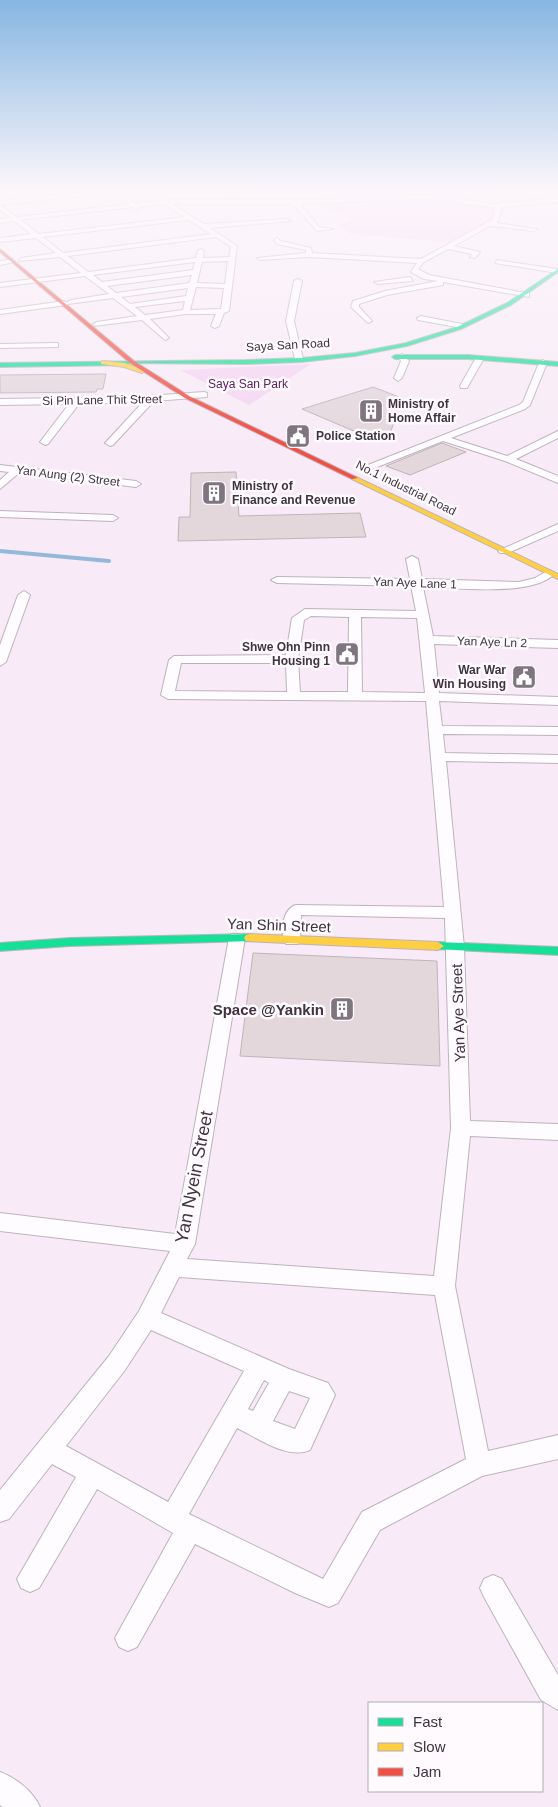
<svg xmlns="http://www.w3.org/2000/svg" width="558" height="1807" font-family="Arial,sans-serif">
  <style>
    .green { fill: #f4d5f3 }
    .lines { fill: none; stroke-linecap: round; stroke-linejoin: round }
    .stream { stroke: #94b8da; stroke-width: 4 }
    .building { fill: #e3d7dc; stroke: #bfb4b8 }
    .street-casing { stroke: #bdb3bc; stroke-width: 2 }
    .fast-casing { stroke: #bdb3bc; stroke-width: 2 }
    .slow-casing { stroke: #bdb3bc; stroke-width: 2 }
    .jam-casing { stroke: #bdb3bc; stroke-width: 2 }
    .street { fill: #fefcfe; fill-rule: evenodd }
    .fast { fill: #16e098; fill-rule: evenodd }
    .slow { fill: #ffcf43; fill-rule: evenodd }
    .jam { fill: #f24e42; fill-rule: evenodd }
    .labels { text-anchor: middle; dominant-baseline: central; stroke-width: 5; stroke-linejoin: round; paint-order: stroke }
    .far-street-label { font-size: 12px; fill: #3e353e; stroke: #fefafe }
    .far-park-label { font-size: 12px; fill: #5c215d; stroke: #fefafe }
    .far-poi-label { font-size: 12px; font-weight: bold; fill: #3e353e; stroke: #fefafe; text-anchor: start }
    .street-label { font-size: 15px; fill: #3e353e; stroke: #fefafe }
    .poi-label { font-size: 15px; font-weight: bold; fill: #3e353e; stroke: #fefafe; text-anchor: end }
    .near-street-label { font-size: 18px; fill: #3e353e; stroke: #fefafe }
  </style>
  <rect width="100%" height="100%" fill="#f8ebf7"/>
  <g class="green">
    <polygon points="415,198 438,199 496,207 494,217 468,233 447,242 351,234 338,225 354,220 317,204"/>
    <polygon points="311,364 249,405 180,370"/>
  </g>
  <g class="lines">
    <polyline class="stream" points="0,551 109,561"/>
  </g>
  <g class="building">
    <polygon points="106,374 103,389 97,389 96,392 0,393 0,375"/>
    <polygon points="373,387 402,398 391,431 370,438 302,409"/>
    <polygon points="442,443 466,452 410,475 386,466"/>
    <polygon points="236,472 239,516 360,513 366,537 178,541 179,517 190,517 191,473"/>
    <polygon points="253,953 437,961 440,1066 240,1056"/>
  </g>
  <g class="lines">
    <defs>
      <g id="street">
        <path d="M106,188h41l19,12h152l99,-5 26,1 49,8 66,-6v4l-56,5 -3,13 -3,3 41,6 -3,2 -44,-5 -36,20 26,6 -5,6 -5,-1 2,-3 -24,-5 -24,13 -6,7 11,6 97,18h3v4l-86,-15v3l-56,10 -28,9v3l13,14 -4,2 -17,-16 2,-6 32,-10 53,-10 -14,-2 -13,-7 6,-9 -108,-6 -49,3 -3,-2 49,-5v-3l-29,-6 -3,-4 3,-2 4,3 30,7 1,5 109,6 72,-40 2,-11 -52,-8 -26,-1 -117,5 19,23 15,2 -17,2 -24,-27h-121l32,20 84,-5 3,2 -81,7 27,18 -8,65 -5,2 -5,13 -4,2 -4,-2 5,-12h-30l-36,5 19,19 -4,2 -23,-20 -48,6 -1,-2 4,-2 40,-6 -24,-18 -45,6 -1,-2 4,-2 38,-6 -24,-18 -85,11v-4l81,-10 -21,-16 -41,4 2,-3 35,-5 -20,-15 -36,4v-4l31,-4 -17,-13 -14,2v-4l10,-1 -10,-8v-5l17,12 111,-13 -16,-11 -112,12v-4l107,-11zM140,189l19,12 -24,2 -16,-11zM164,204l20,13 -145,17 -18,-14 112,-13 5,3 2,-3zM189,220l22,14 -148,19 -20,-16zM216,237l15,10 -2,10 -26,1 1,-7 -3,-2 -3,2 -2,7 -108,14 -20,-16zM228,261l-3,23 -28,-1 5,-21zM195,262l-2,8 -91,12 -9,-7zM192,275l-3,8 -73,10 -9,-7zM196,287l28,1 -3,21 -31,1zM188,288l-2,8 -56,8 -9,-7zM185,301l-2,9 -38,5 -10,-8z"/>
        <polygon points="209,188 272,188 228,192"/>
        <polygon points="13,259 15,262 0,265 0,261"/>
        <polygon points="497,260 557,269 558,273 495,263"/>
        <polygon points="410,277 413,281 378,284 374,282"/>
        <polygon points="298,279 302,281 294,321 303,359 299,362 295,359 286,321 294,281"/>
        <polygon points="64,301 68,303 67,305 0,314 0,310"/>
        <polygon points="421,316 462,324 466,326 462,328 418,320 417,318"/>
        <polygon points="55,343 58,343 58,347 0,348 0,344"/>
        <polygon points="402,354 409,361 402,378 398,381 394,378 401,361 398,357"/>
        <polygon points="477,356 484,358 467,388 461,388 460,386"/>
        <polygon points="543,360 547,363 530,405 525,409 451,438 507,456 558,431 558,438 516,459 558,476 558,483 505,461 443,441 367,471 358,469 519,405 523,402 539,363"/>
        <polygon points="204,392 207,393 207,397 154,401 113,445 110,446 105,443 107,441 143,402 79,404 48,444 45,445 40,442 69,404 0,405 0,399 132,397"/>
        <polygon points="0,465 136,481 141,484 136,487 19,473 0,489 0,480 9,472 0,471"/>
        <polygon points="0,511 113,515 118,518 113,521 0,517"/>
        <polygon points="558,524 558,531 508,553 500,553 498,551"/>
        <path d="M412,556l6,3 4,20 97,3 16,-4 14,-8 6,3c-21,25 -101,14 -132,14l10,49 125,4v8l-124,-4 5,49 119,4v8l-119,-4 3,25 116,1v8l-115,-1 2,19 113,2v8l-112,-2 18,186 6,174 88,3v16l-88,-4 -15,150 33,165 70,-16v24l-76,17 -102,54 -42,73 -9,4 -34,-14 -100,-49 -58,103 -9,4 -9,-4 -4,-9 58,-105 -76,-44 -58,99 -9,4 -9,-4 -4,-9 59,-102 -24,-13 -43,55 -9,3v-32l109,-134 30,-45 31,-60 -170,-20v-18l175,21 54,-296 2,-4h12l2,4 -50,306 -8,15 247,17 17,-148 -6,-210 -144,-3 -1,25 -2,4h-12c-7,-11 -3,-36 10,-39l148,2 -18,-206 -258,-2 -7,-4 8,-35 5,-4 112,-1 6,-37 13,-9 111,2 -5,-25 -134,-3 -6,-3 6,-3 133,2 -4,-20zM311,616l38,1 -1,75h-48l-2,-33 6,-39zM361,617l56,1 8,75 -63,-1zM181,663h105l1,29 -112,-1zM179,1277l256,18 31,164 -104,53 -39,67 -134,-65 48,-86c21,10 50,32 73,22l25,-55 -7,-12 -39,-14 -128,-56zM151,1330l93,41 -76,131 -102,-56 59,-76zM264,1380l5,3 -16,28 -5,-2zM289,1391l21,7 -15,31 -22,-8z"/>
        <polygon points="24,591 30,595 6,662 0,666 0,645 18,595"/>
        <polygon points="493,1575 502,1579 558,1675 558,1710 541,1700 484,1597 480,1588 484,1579"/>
        <path d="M0,1772c16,6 33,19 40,35h-38l-2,-2z"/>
      </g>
      <g id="fast">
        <polygon points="558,269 558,272 511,305 461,329 407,346 355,356 301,362 246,364 130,363 127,365 0,367 0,363 246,360 301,358 355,353 406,343 457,327 507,303"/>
        <polygon points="468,355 558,362 558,366 468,359 395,359 392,357 395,355"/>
        <polygon points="250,934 254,935 256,938 254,941 70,946 0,951 0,943 70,938"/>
        <polygon points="438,942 558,947 558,955 434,949 432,946"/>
      </g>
      <g id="slow">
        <polygon points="103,361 125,363 145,371 142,373 124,367 101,364 101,362"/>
        <polygon points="352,477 356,477 558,574 558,579 352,479"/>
        <polygon points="250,934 438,942 444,946 438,950 246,941 244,938 246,935"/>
      </g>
      <polygon id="jam" points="0,249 134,361 189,396 358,478 352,479 185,398 130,363 0,252"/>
    </defs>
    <use href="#street" class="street-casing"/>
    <use href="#fast" class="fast-casing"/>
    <use href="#slow" class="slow-casing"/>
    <use href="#jam" class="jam-casing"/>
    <use href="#street" class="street"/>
    <use href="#fast" class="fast"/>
    <use href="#slow" class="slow"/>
    <use href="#jam" class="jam"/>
  </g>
  <linearGradient id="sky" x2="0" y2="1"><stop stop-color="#86b6e2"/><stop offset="0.43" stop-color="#fcf6fb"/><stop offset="1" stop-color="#fcf6fb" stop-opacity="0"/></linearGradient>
  <rect width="558" height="441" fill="url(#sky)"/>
  <defs>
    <symbol id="building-square" viewBox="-11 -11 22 22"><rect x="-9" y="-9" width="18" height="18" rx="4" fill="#7f757f" stroke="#fefafe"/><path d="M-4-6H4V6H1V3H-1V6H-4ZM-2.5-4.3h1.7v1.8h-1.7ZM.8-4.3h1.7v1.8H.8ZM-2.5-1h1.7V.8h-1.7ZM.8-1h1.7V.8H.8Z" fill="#fff"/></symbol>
    <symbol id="civic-square" viewBox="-11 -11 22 22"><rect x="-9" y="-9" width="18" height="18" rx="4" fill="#7f757f" stroke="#fefafe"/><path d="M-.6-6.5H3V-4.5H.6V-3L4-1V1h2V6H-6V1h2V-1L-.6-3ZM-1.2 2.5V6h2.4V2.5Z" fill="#fff"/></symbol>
  </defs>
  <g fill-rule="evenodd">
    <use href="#building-square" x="357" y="397" width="28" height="28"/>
    <use href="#civic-square" x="284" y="422" width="28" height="28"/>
    <use href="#building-square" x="200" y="479" width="28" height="28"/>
    <use href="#civic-square" x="333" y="640" width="28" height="28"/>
    <use href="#civic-square" x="510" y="663" width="28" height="28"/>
    <use href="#building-square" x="328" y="995" width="28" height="28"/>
  </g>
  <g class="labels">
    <g class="far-street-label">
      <text transform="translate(288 345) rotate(-3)">Saya San Road</text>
      <text transform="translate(102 400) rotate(-1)">Si Pin Lane Thit Street</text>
      <text transform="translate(68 476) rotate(7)">Yan Aung (2) Street</text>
      <text transform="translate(406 488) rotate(26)">No.1 Industrial Road</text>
      <text transform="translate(415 583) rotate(2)">Yan Aye Lane 1</text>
      <text transform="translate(492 642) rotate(2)">Yan Aye Ln 2</text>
    </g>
    <g class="far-park-label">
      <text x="248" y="384">Saya San Park</text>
    </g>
    <g class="far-poi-label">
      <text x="388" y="404">Ministry of<tspan x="388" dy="14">Home Affair</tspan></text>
      <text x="316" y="436">Police Station</text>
      <text x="232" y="486">Ministry of<tspan x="232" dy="14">Finance and Revenue</tspan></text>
      <text x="330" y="647" text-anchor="end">Shwe Ohn Pinn<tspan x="330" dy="14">Housing 1</tspan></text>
      <text x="506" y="670" text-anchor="end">War War<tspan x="506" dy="14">Win Housing</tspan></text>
    </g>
    <g class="street-label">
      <text transform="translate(279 925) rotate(2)">Yan Shin Street</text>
      <text transform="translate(458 1013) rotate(-92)">Yan Aye Street</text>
    </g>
    <g class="poi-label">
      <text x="324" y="1009">Space @Yankin</text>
    </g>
    <g class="near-street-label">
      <text transform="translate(194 1177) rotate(-79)">Yan Nyein Street</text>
    </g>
  </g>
  <rect x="368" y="1702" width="175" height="90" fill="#fefafe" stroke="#b1abb1"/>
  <rect x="378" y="1718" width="25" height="8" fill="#16e098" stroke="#b1abb1"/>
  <text x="413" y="1727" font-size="15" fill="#3e353e">Fast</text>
  <rect x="378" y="1743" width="25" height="8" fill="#ffcf43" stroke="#b1abb1"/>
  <text x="413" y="1752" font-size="15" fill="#3e353e">Slow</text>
  <rect x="378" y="1768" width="25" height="8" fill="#f24e42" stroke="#b1abb1"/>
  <text x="413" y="1777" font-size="15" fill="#3e353e">Jam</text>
</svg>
